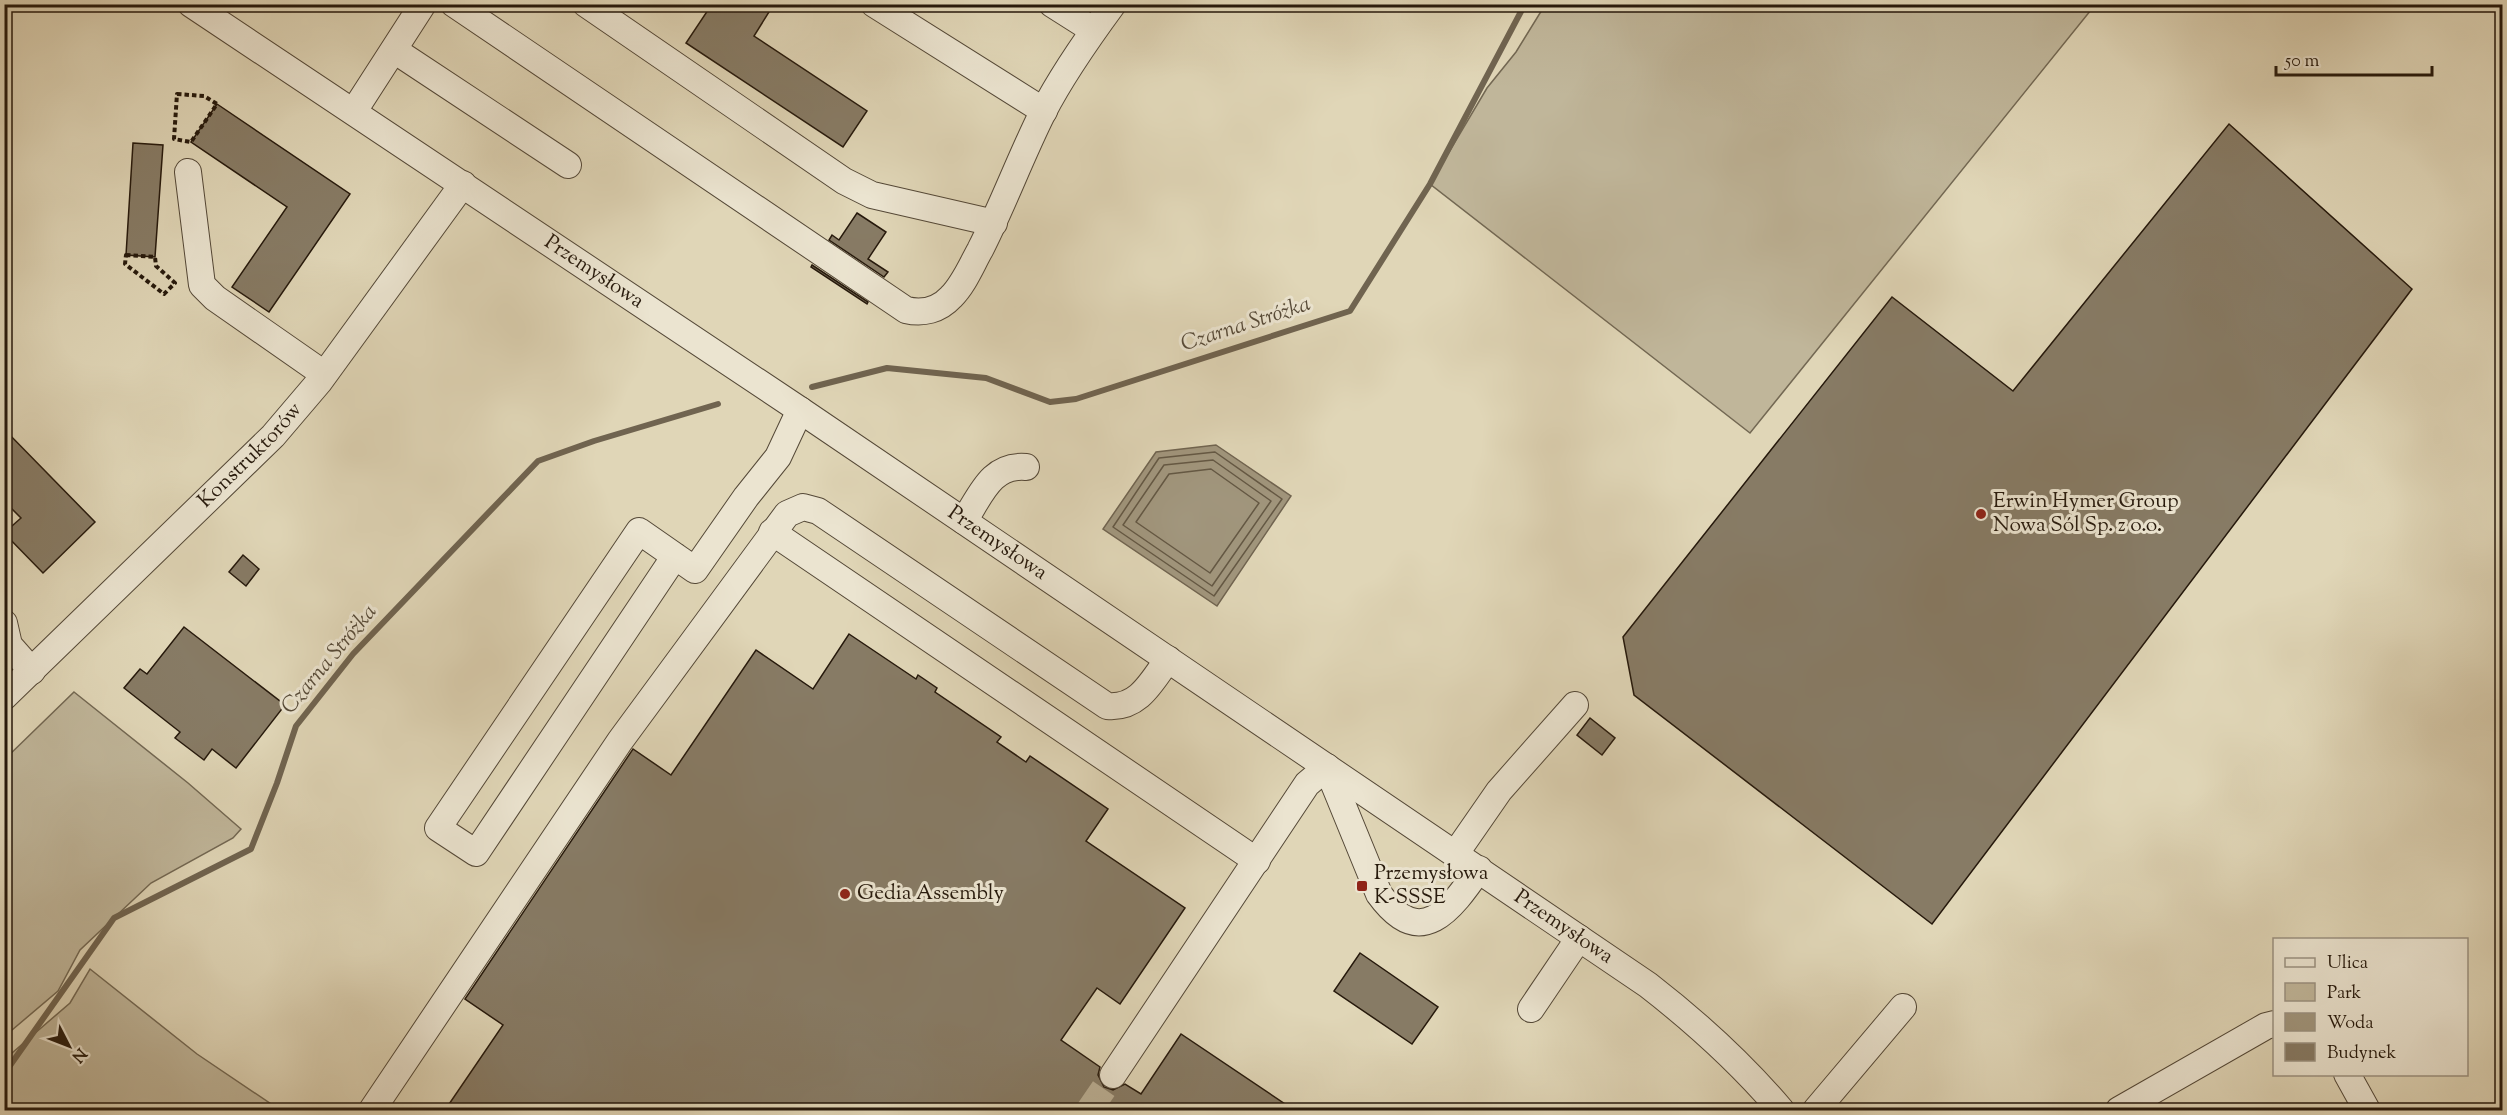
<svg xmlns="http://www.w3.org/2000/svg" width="2507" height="1115" font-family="'Sorts Mill Goudy',serif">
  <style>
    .green { fill: #c0b69a; stroke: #736853; stroke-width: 1.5 }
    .water { fill: #a1967d; stroke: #706450; stroke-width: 1.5 }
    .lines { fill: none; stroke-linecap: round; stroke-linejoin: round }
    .shore { stroke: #645844; stroke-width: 1.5 }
    .stream { stroke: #706450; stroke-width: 6 }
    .building { fill: #877b65; stroke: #26190c; stroke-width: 1.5 }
    .minor-tunnel { stroke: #bbb095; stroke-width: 26; stroke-dasharray: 26 13; stroke-linecap: butt }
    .minor-casing { stroke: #544837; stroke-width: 28 }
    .path { stroke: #26190c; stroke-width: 4; stroke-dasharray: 4.5 3; stroke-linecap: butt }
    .minor { stroke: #ebe4d0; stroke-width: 26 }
    .poi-dot { fill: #8f2418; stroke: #ebe4d0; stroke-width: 2 }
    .labels { text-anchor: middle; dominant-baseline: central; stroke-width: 6; stroke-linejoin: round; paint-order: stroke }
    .street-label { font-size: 21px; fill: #26190c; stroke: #ebe4d0 }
    .poi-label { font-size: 21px; fill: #26190c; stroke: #ebe4d0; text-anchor: start }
    .water-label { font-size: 22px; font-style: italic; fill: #574b39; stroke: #ebe4d0 }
  </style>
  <rect width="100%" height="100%" fill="#e0d6b7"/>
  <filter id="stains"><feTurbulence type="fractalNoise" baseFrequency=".00333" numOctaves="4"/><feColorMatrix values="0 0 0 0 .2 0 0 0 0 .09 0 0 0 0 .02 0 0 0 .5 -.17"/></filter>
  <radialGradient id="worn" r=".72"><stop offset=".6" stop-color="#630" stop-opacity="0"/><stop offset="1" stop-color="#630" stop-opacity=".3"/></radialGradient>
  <g class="green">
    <polygon points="1545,5 1545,4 2095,5 1750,433 1430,184 1487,88 1516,52"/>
    <polygon points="74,692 188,783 241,829 233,838 151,883 80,950 58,991 5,1036 5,759"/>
    <polygon points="90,969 197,1054 280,1110 5,1110 5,1059 70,1003"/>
  </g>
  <polygon class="water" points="1216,445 1291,496 1217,606 1103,529 1156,452"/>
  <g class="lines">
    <g class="shore">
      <polygon points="1215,452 1282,499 1214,596 1113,527 1159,458"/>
      <polygon points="1213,460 1271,501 1212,586 1123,525 1164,465"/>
      <polygon points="1211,469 1259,503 1210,573 1136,522 1169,474"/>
    </g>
    <g class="stream">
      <polyline points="812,387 887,368 986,378 1050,402 1076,399 1350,311 1430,184 1525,4"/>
      <polyline points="4,1074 114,918 251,849 277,783 296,726 353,654 538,461 594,441 718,404"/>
    </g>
  </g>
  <g class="building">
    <polygon points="712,4 774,4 754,36 867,111 843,147 686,43"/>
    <polygon points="217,104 350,194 269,312 232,287 287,207 191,142"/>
    <polygon points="2229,124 2412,289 1932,924 1634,695 1623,637 1892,297 2013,391"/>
    <polygon points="133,143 163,145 155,257 126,255"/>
    <polygon points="857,213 886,232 868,259 888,272 884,277 829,240 832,235 839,240"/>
    <polygon points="812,265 868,302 867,304 811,267"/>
    <polygon points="4,429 95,522 43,573 4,533 21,518 4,501"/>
    <polygon points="243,555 259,569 246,586 229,572"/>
    <polygon points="184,627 285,705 236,768 212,749 204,760 175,738 180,732 124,688 140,669 147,674"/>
    <polygon points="849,634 916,679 918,675 937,688 935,692 1001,737 997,742 1026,762 1030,756 1108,809 1086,841 1185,908 1120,1004 1097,988 1061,1040 1100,1067 1098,1075 1104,1087 1113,1090 1125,1084 1141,1094 1181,1034 1294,1110 445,1110 503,1025 465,999 633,749 671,775 756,650 813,689"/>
    <polygon points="1590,718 1615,738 1602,755 1577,735"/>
    <polygon points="1360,953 1438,1007 1412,1044 1334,991"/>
  </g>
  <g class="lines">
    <polyline class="minor-tunnel" points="1089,1110 1113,1075"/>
    <defs>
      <g id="minor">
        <path id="s1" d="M191,4l609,406 848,575c49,38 93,78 133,125"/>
        <path d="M454,4l452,306c17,4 33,0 45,-13 13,-13 20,-31 29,-47 23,-45 40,-92 63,-138 19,-37 45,-74 70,-108"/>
        <polyline points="586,4 844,181 872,195 994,223"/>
        <polyline points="874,4 1044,111"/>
        <polyline points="1052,4 1093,30"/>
        <polyline points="394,50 568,165"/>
        <polyline points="354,111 423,4"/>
        <polyline points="188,172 202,285 215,298 324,374"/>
        <path d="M964,521c17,-26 27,-57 62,-54"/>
        <polyline points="772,532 1257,861"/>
        <polyline points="675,556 476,853 438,828 639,531 695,570 746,497 778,457 800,410"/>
        <polyline points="4,623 9,645 32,671"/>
        <path id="s2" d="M4,697l269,-261 46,-54 144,-198"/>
        <polyline points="1456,853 1499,791 1575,705"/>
        <polyline points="1531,1009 1579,938"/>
        <polyline points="2347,1074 2367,1110"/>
        <path d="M1113,1075l194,-291 20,-17 52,127c42,58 72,15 100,-25"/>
        <path d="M372,1110l248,-369 167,-227 16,-7 15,4 289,195c31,3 44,-23 61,-47"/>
        <polyline points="1816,1110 1903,1007"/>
        <polyline points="2119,1110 2266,1026 2274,1024"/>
      </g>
    </defs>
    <use href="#minor" class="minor-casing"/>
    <g class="path">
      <polygon points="177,94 204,96 217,104 191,142 174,139"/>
      <polygon points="126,255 155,257 156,266 175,283 164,294 125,264"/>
    </g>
    <use href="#minor" class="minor"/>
  </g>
  <g class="poi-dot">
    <circle cx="1981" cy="514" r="6"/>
    <rect x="1356" y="880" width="12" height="12" rx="3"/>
    <circle cx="845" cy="894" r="6"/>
  </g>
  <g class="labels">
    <g class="street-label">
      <text stroke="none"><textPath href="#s1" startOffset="484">Przemysłowa</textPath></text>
      <text stroke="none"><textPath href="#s2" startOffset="345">Konstruktorów</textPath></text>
      <text stroke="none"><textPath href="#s1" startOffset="970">Przemysłowa</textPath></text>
      <text stroke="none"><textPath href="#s1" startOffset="1654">Przemysłowa</textPath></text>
    </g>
    <g class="poi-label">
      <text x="1993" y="502">Erwin Hymer Group<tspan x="1993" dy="24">Nowa Sól Sp. z o.o.</tspan></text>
      <text x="1374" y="874">Przemysłowa<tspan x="1374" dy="24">K-SSSE</tspan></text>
      <text x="857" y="894">Gedia Assembly</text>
    </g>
    <g class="water-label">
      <text transform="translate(1246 325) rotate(-18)">Czarna Stróżka</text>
      <text transform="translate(330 660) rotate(-50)">Czarna Stróżka</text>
    </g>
  </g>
  <rect width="2507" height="1115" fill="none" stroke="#e0d6b7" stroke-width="24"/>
  <rect x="6" y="6" width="2495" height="1103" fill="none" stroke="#26190c" stroke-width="3"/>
  <rect x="12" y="12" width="2483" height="1091" fill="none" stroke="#26190c" stroke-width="1.5"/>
  <rect x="2273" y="938" width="195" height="138" fill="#ebe4d0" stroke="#9c9382" stroke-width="1.5"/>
  <rect x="2285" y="958" width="30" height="9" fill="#ebe4d0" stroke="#9c9382" stroke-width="1.5"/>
  <text x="2327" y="968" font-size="18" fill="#26190c">Ulica</text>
  <rect x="2285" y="983" width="30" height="18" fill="#c0b69a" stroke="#9c9382" stroke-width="1.5"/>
  <text x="2327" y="998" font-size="18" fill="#26190c">Park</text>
  <rect x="2285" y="1013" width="30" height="18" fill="#a1967d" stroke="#9c9382" stroke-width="1.5"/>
  <text x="2327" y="1028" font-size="18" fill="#26190c">Woda</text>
  <rect x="2285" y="1043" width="30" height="18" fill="#877b65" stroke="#9c9382" stroke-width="1.5"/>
  <text x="2327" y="1058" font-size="18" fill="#26190c">Budynek</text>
  <g transform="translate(69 1046) rotate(132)" stroke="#ebe4d0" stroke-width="4.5" paint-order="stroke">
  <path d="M0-4.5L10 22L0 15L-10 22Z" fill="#26190c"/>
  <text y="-9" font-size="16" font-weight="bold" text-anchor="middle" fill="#26190c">N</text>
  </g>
  <path d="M2276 66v9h156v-9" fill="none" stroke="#26190c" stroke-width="3"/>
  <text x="2285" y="66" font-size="18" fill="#26190c" stroke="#ebe4d0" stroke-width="4.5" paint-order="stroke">50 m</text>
  <rect width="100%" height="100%" filter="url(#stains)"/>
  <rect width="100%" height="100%" fill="url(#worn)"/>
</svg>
